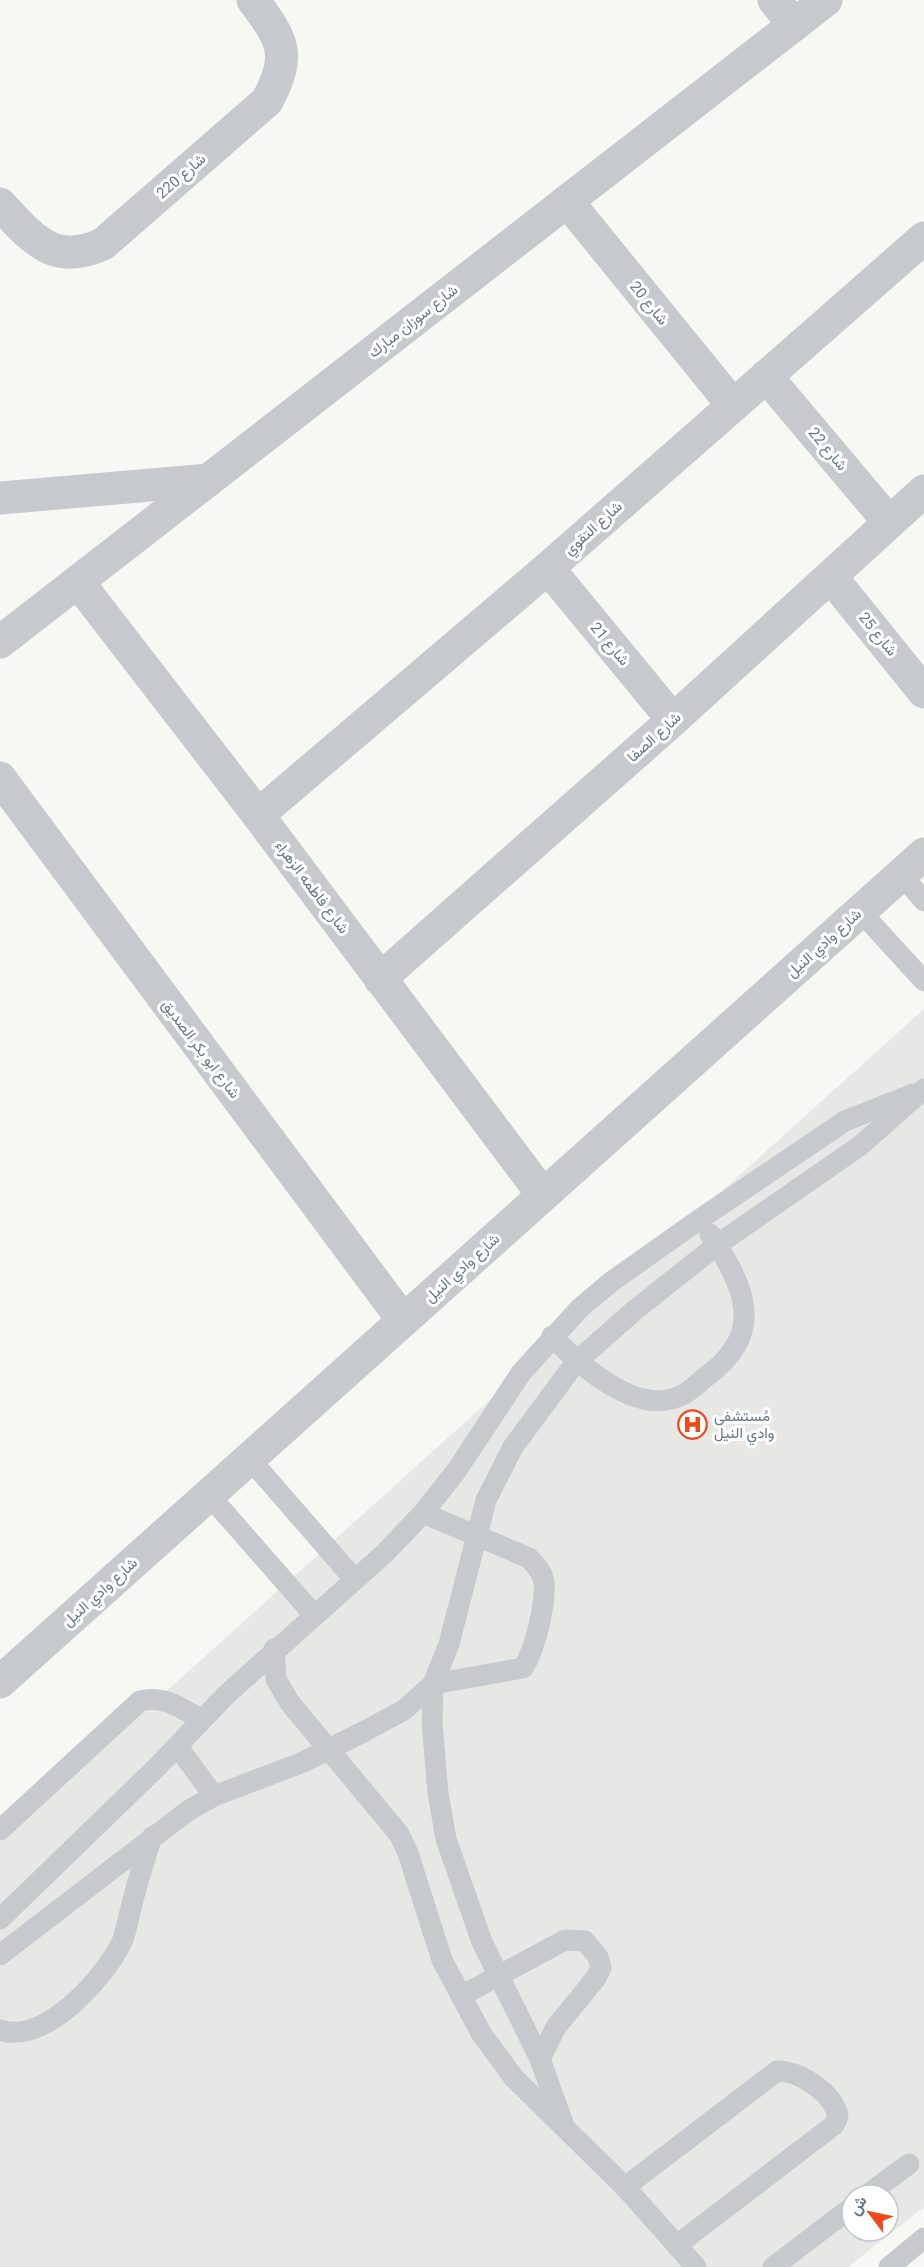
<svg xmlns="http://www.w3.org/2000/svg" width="924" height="2267" font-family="Roboto,Vazirmatn,sans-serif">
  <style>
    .built { fill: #e7e8e6; fill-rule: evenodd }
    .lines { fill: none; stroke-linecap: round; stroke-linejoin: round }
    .lane { stroke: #c6cacd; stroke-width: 21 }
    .street { stroke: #c6cacd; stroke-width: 33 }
    .labels { text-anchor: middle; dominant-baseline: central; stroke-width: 6; stroke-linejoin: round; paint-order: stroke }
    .street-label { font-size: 15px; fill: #637786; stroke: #fff }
    .poi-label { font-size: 15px; fill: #637786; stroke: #fff; text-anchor: start }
  </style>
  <rect width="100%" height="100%" fill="#f7f7f3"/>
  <path class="built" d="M924,1009v1198l-76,60h-848v-426zM852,2195h36v36h-36z"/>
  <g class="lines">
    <g class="lane">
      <polyline points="901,874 924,901"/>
      <polyline points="860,911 924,981"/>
      <path d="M552,1336c27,29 86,82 130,59 9,-4 17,-13 25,-19 60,-44 37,-90 3,-142"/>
      <polyline points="249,1458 355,1580"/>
      <polyline points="209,1495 314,1615"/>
      <path d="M423,1513l106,45c6,7 14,14 15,24 2,22 -9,68 -21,86l-90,16 -1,38 6,71 8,46 36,103 58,117 23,64"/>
      <polyline points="274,1649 276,1679 290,1703 399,1834 408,1853 442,1960 481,2033 514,2078 625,2187 696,2267"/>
      <polyline points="178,1747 214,1796"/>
      <path d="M0,1830l140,-129c25,-6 41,7 62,19"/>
      <polyline points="0,1919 156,1768 227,1694 385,1553 423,1513 457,1470 521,1373 580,1308 611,1282 700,1219 845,1121 913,1094"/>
      <polyline points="0,1955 189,1810 214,1796 301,1763 365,1731 404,1710 433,1684 449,1644 486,1500 513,1447 576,1362 635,1310 717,1245 861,1145 924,1089"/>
      <polyline points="461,1996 565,1940 585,1941 598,1957 601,1968 596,1978 556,2027 540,2059"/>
      <path d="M0,2030c45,15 103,-51 121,-86 5,-10 7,-25 10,-36 6,-24 13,-48 21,-71"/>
      <path d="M625,2187l152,-116c23,0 58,23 61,46l-4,8 -157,120"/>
      <polyline points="867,2195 909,2164"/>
      <polyline points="773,2267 852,2207"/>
      <polyline points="889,2267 924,2238"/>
    </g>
    <g class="street">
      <polyline points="774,0 794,25"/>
      <polyline points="567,201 732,404"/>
      <path d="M0,204c32,34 53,63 103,40l164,-143c25,-47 16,-61 -14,-101"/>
      <polyline points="766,376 889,522"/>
      <polyline points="0,498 209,480"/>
      <polyline points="548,568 673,720"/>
      <polyline points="831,577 924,692"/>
      <polyline points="78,582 258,815 543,1195"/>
      <polyline points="0,642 826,0"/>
      <polyline points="0,778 403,1320"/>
      <polyline points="258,815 548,568 924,238"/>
      <polyline points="380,979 673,720 924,491"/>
      <polyline points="0,1682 924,854"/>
    </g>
  </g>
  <defs>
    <symbol id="hospital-ring" viewBox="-11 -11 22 22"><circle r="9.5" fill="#fff" stroke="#ee481b" stroke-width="1.5"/><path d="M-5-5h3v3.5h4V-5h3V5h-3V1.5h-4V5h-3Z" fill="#ee481b"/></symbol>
  </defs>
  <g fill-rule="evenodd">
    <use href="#hospital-ring" x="676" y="1408" width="33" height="33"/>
  </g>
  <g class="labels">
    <g class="street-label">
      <text transform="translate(181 176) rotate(-41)">شارع 220</text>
      <text transform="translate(649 303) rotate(51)">شارع 20</text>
      <text transform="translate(413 321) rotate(-38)">شارع سوزان مبارك</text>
      <text transform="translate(828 449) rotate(50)">شارع 22</text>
      <text transform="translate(593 528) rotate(-42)">شارع التقوي</text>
      <text transform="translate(878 634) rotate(51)">شارع 25</text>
      <text transform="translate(610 644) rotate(50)">شارع 21</text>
      <text transform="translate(654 737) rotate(-42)">شارع الصفا</text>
      <text transform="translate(312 887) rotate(53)">شارع فاطمه الزهراء</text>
      <text transform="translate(824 943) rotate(-42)">شارع وادي النيل</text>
      <text transform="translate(201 1049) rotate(53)">شارع ابو بكر الصديق</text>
      <text transform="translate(462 1268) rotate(-42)">شارع وادي النيل</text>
      <text transform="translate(100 1592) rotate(-42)">شارع وادي النيل</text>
    </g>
    <g class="poi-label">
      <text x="714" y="1416">مُستشفى<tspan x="714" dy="17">وادي النيل</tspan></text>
    </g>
  </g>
  <g transform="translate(870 2213) rotate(302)"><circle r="28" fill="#ffffff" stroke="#c1c9cf" stroke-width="1.5"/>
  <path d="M0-4.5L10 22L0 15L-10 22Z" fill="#ee481b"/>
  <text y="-9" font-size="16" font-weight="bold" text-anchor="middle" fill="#637786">ش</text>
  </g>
</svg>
